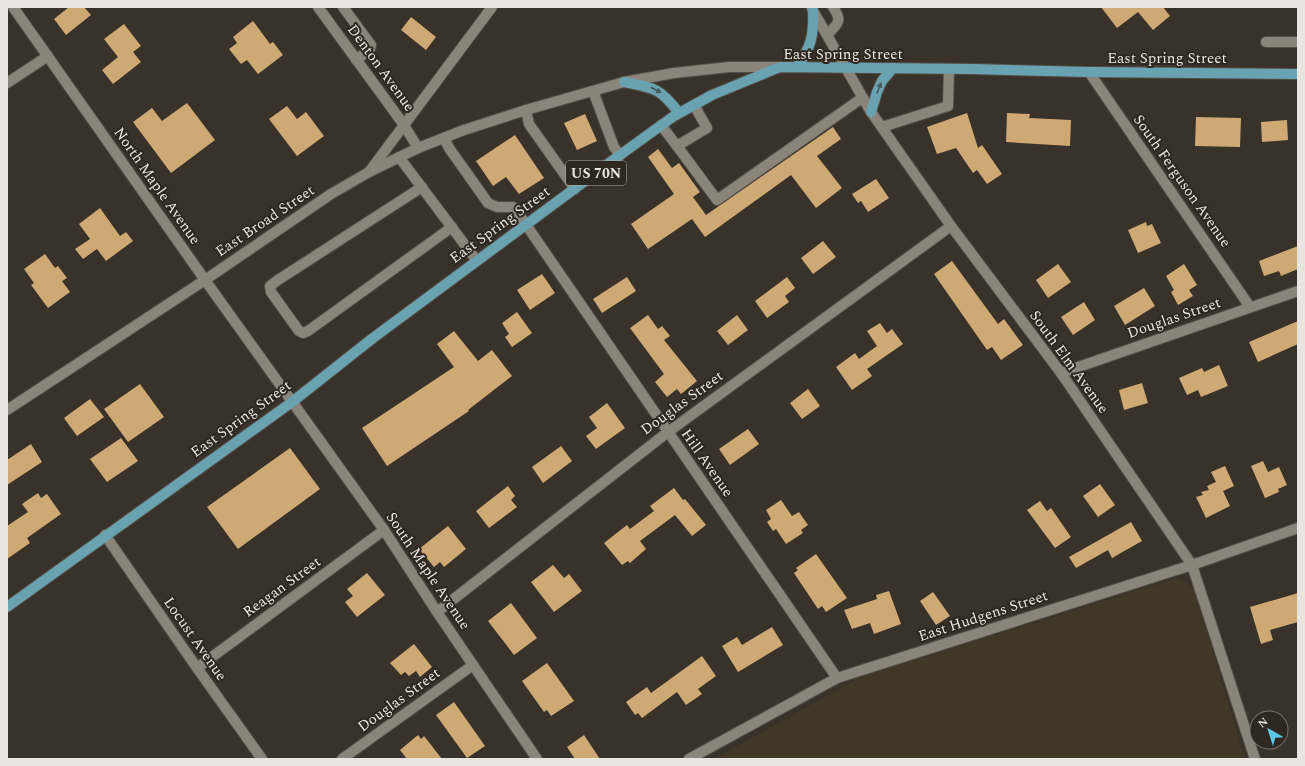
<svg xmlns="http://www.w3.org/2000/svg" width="1305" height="766" font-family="Spectral,serif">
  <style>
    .built { fill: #413729 }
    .building { fill: #cfa974 }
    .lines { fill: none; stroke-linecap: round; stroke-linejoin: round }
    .minor-casing { stroke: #544f48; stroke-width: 12 }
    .major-casing { stroke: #544f48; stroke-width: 12 }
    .minor { stroke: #8b847a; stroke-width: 10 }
    .major { stroke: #69a3b1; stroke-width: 10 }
    .oneway { fill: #46595a }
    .labels { text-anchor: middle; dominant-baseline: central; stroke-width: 4; stroke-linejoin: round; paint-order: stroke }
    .shield { fill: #2e2820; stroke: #b1aca6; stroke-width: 1 }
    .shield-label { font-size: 14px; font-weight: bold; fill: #e9e5e0 }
    .street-label { font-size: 15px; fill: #e9e5e0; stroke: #2e2820 }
  </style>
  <rect width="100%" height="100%" fill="#38322a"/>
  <polygon class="built" points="1177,578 1184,580 1190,585 1195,592 1245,759 714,759 858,678"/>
  <g class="building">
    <polygon points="69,7 84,7 91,15 66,35 54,19"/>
    <polygon points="1101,7 1163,7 1170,16 1153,30 1138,12 1117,28"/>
    <polygon points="411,17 436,37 426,50 401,30"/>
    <polygon points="253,21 270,44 273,42 283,55 258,74 247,60 241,64 229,49 237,43 233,37"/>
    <polygon points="124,24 141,46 133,52 141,62 113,84 102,70 118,57 104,39"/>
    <polygon points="187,103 215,140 171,173 133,122 152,108 162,121"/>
    <polygon points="287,106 297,119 306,112 324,136 297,156 269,119"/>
    <polygon points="967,113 978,148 982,145 1002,174 987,184 977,170 973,173 956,148 937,154 927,127"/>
    <polygon points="1007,113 1030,114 1029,118 1071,120 1070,146 1006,142"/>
    <polygon points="585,114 597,141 577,150 564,123"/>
    <polygon points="1196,117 1241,118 1240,147 1195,146"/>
    <polygon points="1287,120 1288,140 1262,142 1261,122"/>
    <polygon points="833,127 841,139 817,156 842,188 816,208 791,175 705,237 692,219 648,249 631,224 674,194 648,157 658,149 672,168 679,163 700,192 693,197 706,215"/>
    <polygon points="515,135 544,178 519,194 506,177 493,186 476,161"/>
    <polygon points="876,179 889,198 868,212 861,201 858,203 852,194"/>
    <polygon points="100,208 120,236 126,232 133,241 106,261 97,249 83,259 75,249 90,239 79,224"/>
    <polygon points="1146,222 1147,226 1152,224 1161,243 1138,253 1128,230"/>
    <polygon points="823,241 836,257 813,274 801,258"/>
    <polygon points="1298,246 1298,269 1281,276 1279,271 1264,276 1259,261"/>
    <polygon points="45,254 55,268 58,266 67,278 62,281 70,292 48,308 31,285 34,283 24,269"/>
    <polygon points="952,261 998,324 1004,319 1023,345 1001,360 992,347 987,350 934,274"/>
    <polygon points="1058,264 1071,282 1048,298 1036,280"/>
    <polygon points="1184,264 1197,285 1189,290 1193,296 1178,305 1171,292 1174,290 1166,276"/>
    <polygon points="542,274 555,293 530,310 517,290"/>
    <polygon points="627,277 636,291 602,313 593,299"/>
    <polygon points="787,277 795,288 785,296 789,302 767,318 755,301"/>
    <polygon points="1144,288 1155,306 1125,325 1114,306"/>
    <polygon points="1084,302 1095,320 1073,335 1061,317"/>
    <polygon points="517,312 532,333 512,347 505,337 509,334 502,323"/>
    <polygon points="648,315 658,329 662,326 670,336 664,340 697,381 681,394 677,389 667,397 655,382 664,374 630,328"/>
    <polygon points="737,315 748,330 728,345 717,331"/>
    <polygon points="1298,321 1298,344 1258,362 1249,342"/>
    <polygon points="880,323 887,333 892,329 903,344 867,369 872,376 852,390 836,367 855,353 859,359 877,346 867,331"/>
    <polygon points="454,331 478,361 492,350 512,376 468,410 469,411 387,466 362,428 454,367 437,344"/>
    <polygon points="1219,365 1228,386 1201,397 1198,390 1187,395 1179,378 1202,368 1204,372"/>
    <polygon points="1142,383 1148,403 1124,410 1119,390"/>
    <polygon points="140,384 164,417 128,442 104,409"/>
    <polygon points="808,389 820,406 802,419 790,403"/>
    <polygon points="90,399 104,417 77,436 64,418"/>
    <polygon points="607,403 625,428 596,449 586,436 597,428 589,417"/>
    <polygon points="748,429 759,444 730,465 719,449"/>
    <polygon points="121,438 138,461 107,482 90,459"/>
    <polygon points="31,444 42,462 7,485 7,460"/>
    <polygon points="561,446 572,461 543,483 532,467"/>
    <polygon points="290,448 320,489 238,549 207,507"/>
    <polygon points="1263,461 1268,472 1279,467 1287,485 1278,489 1279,492 1265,498 1251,466"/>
    <polygon points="1225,466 1234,486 1223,491 1230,506 1206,518 1196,497 1203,495 1201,492 1209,490 1207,486 1216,482 1211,472"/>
    <polygon points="1100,484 1115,505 1098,517 1083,496"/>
    <polygon points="508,486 515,496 511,500 517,507 489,528 476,511"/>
    <polygon points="674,488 683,500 685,499 706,525 692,536 675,515 640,541 646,549 630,563 628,561 622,565 604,543 627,525 630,529 654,511 650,506"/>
    <polygon points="38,493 41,498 47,494 61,514 27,538 30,543 7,559 7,526 28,512 22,504"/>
    <polygon points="781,500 792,516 799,512 808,525 801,530 803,533 786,544 776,529 773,531 767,522 771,519 766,510"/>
    <polygon points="1040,501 1047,511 1051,508 1071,537 1055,548 1027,510"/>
    <polygon points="1131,522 1142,541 1112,558 1108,550 1076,568 1069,557"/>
    <polygon points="448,526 466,549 444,567 440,562 434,567 419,549"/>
    <polygon points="816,554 847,598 826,612 822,606 818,609 794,573 798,570 796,568"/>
    <polygon points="553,565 564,578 569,574 582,591 554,612 531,582"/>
    <polygon points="367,573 385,595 357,617 345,602 353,596 347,589"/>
    <polygon points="889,591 901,624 874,634 870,623 852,629 844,610 877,599 876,595"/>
    <polygon points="933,592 950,616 936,625 920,601"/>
    <polygon points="1298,593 1298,622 1270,630 1273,640 1261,644 1250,607"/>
    <polygon points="511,603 537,638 514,655 488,621"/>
    <polygon points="772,627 783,645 738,672 722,646 737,637 742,645"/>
    <polygon points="414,644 432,667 420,677 416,671 409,676 405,672 401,675 390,663"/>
    <polygon points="702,656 716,676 698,689 702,694 686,705 677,692 642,718 638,713 635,715 626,702 647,687 651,693"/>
    <polygon points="547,663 574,701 551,716 547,710 544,712 522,681"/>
    <polygon points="454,702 485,746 467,758 436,715"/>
    <polygon points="418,735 421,739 424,736 442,759 407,759 400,750"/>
    <polygon points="584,735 600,759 575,759 567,747"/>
  </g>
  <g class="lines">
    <defs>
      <g id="minor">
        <polyline points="13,7 205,280 384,530 437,612 537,759"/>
        <polyline points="318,7 404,125 418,148"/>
        <polyline points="343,7 371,45 370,49 356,60"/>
        <polyline points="812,9 871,112 951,226 1061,373 1192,565 1255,759"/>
        <path d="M827,35c11,-12 16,-13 6,-28"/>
        <polyline points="1266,42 1298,42"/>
        <polyline points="1089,72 1250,307"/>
        <polyline points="7,83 48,56"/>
        <polyline points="593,91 614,147 620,155"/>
        <polyline points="694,105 707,128 677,146 717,200 862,98"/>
        <polyline points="526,110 529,124 575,189"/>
        <polyline points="661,125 677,146"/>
        <polyline points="882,127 948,106 949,69"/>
        <polyline points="444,138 449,148 488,203 497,207 513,207 516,210 837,678"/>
        <polyline points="399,157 477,261"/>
        <polyline points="371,171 418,148 464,130 526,110 624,82 674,73 729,67 780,67"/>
        <polyline points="422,187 278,280 270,286 271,292 299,331 303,333 308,331 452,227"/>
        <polyline points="1061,373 1298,291"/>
        <polyline points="7,410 205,280 331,194 369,172 492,7"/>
        <polyline points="105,535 197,668 262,759"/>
        <polyline points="437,612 668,432 951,226"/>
        <polyline points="197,668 384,530"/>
        <polyline points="342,759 473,665"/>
        <polyline points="689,759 837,678 1192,565 1298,528"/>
      </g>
      <g id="major">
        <path d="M797,67c14,-20 17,-31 16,-56"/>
        <path d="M624,82c31,6 36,6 55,31"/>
        <polyline points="871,112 877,92 882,81 893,68"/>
        <polyline points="7,607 292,402 373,338 620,155 674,116 712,95 780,67 972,69 1089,72 1298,74"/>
      </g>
    </defs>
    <use href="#minor" class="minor-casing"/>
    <use href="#major" class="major-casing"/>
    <use href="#minor" class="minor"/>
    <use href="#major" class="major"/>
  </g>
  <defs><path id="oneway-solid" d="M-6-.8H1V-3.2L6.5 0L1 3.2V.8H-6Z"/></defs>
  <g class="oneway">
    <use href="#oneway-solid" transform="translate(879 88) rotate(-69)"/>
    <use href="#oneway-solid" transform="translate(656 90) rotate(28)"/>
  </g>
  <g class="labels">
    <rect class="shield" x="566" y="161" width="60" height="24" rx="3"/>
    <g class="shield-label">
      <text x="596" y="173">US 70N</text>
    </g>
    <g class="street-label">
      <text x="843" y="54">East Spring Street</text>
      <text x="1167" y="58">East Spring Street</text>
      <text transform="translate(381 68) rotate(54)">Denton Avenue</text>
      <text transform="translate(1182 181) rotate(55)">South Ferguson Avenue</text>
      <text transform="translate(157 186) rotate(55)">North Maple Avenue</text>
      <text transform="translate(265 221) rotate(-34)">East Broad Street</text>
      <text transform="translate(500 225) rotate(-36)">East Spring Street</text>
      <text transform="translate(1174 318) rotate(-19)">Douglas Street</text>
      <text transform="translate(1069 362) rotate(54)">South Elm Avenue</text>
      <text transform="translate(682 403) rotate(-36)">Douglas Street</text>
      <text transform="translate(241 419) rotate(-36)">East Spring Street</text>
      <text transform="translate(707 463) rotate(55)">Hill Avenue</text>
      <text transform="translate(428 571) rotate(56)">South Maple Avenue</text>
      <text transform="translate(282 587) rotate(-36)">Reagan Street</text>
      <text transform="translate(983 616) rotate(-18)">East Hudgens Street</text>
      <text transform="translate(195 639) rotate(55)">Locust Avenue</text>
      <text transform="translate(399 700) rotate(-36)">Douglas Street</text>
    </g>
  </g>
  <rect width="1305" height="766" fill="none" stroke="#e9e5e0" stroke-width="16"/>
  <g transform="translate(1269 730) rotate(321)"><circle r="19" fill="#2e2820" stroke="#79746d"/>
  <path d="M0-3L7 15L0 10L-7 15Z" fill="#5ac8e6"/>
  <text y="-6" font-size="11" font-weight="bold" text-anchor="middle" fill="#e9e5e0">N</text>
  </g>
</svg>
